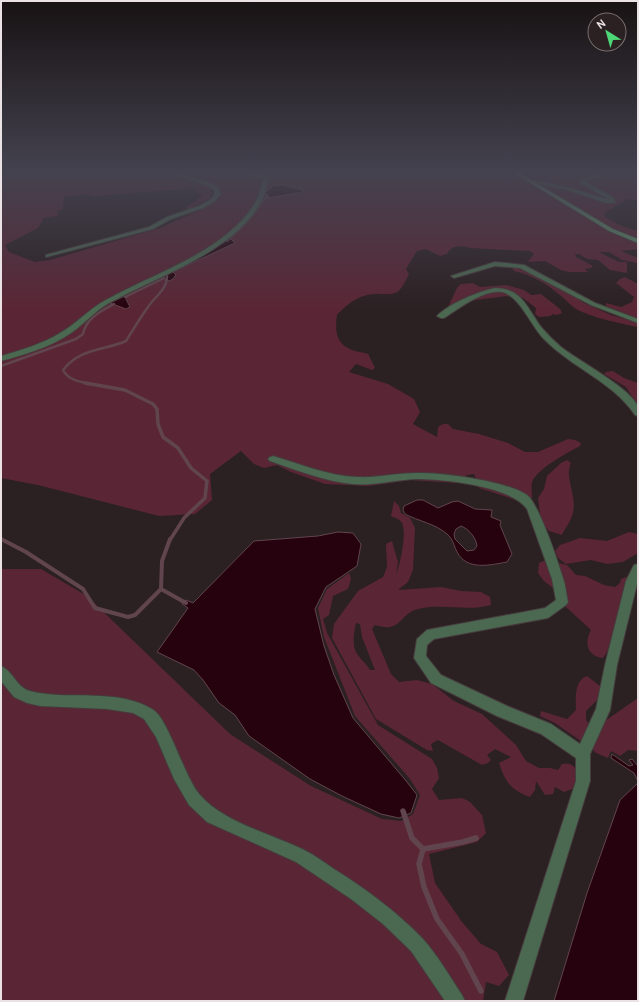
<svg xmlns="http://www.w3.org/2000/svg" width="639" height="1002" font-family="Overpass,sans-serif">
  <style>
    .green { fill: #5a2635; fill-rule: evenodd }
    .water { fill: #26020e; stroke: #61454e; fill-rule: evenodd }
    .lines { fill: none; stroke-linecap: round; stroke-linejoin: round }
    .stream-far4 { stroke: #61454e; stroke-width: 2 }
    .stream-far3 { stroke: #61454e; stroke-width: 2.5 }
    .stream-far2 { stroke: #61454e; stroke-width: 3.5 }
    .stream-far1 { stroke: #61454e; stroke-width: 4 }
    .stream { stroke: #61454e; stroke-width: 5.5 }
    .street-casing { stroke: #463b3d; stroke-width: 2 }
    .secondary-casing { stroke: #463b3d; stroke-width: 2 }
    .street { fill: #4b6851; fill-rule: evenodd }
    .secondary { fill: #608e69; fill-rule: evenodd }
  </style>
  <rect width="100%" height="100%" fill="#2b2022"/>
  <g class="green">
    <path d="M1,169h637v31l-10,-1 -24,14 1,4 17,9 16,5v18l-17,2 17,7v5l-16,-3 -13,-8h-10l20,10h8v11l-17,-3 -12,-10 -11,-1 -8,-5h-4l1,3 17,9 -2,2 -6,1 3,3h-19l-8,-2 -16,-9 -16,1 -1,-1 6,-7 -4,-3 -60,-3c-8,-3 -19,-3 -23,6l-7,2 -14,-7 -9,2 -11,18 3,5c-3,6 -7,15 -12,18 -7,4 -15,1 -22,2 -15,0 -29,11 -38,21 -2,14 -2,29 15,35 5,2 10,2 16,4l7,14 -3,2 -16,-6 -7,8 39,12 26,15 6,13 -7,12 24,13 1,-10 5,-3h5l5,5 26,5 29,9 17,9h13l30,-13 7,1 6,3 -1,3c-13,7 -42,22 -48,36 -1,4 0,11 0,16l-13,3 -40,-13 -5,-14 -7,1 -11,8 -46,-3 -41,6 -44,-2 -34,-12 -14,-7 -13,3 -10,-4 -13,-13 -31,23 2,26 -17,14 -36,2 -121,-31 -37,-7zM215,185l6,6v6l-23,14 -38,17 -110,32 -15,2 -26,-10 -4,-7 33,-17 6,-10 13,-2 2,-3 -3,-1 7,-3 1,-12 22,-3 8,2 100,-8 8,7 -6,6 -11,7 4,1 21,-11 2,-6 -3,-6zM282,185l10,2 -5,8 -20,3 -3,-1 4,-2 5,-9zM231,240l4,3 -62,29z"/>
    <path d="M515,267l11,3 39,20 19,13 27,12 27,8v4c-16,-3 -48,-10 -62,-18 -6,-4 -11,-10 -16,-14 -13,-11 -30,-21 -46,-24l-2,-3z"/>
    <polygon points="625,277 638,284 638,318 606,306 606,303 621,307 632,302 634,297 616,283 620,279"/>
    <polygon points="473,283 480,287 506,285 524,290 531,295 541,294 560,309 562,313 557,315 552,314 551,316 539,317 535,314 536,308 523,298 506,296 461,302 450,308 448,307 457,288 461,284"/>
    <polygon points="613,371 624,378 638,383 638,406 626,387 604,374 606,372"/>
    <path d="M567,460l4,3c-7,14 6,33 2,49 -1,8 -8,16 -11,23l-13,-4 -6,-7 -3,-11 -2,-15 6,-9 3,-13 14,-13z"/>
    <path d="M394,501l5,5 2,7 9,5 5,10 -2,42 -5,12 -10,8 43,-3 20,4 20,1 9,5 1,8c-24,7 -49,-2 -73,4 -14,3 -15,15 -28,18 -4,1 -11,-1 -15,-2l-3,4 19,45 8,8 18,-2 15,4 22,17 28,13 34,31 10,16 13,7h11l8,2 4,-6c8,-2 11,1 16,7l-3,17 -11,4 -9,-5 -2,7 -8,1 -9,-14 -1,9 -5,7c-20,-7 -25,-16 -31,-34l12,-6 -16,-8 -8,6 4,5 -3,3 -6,2 -44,-25 -7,4 2,7 -6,-1 -51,-31 -44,-81 2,-14 24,-33 25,-14 4,-10 -1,-23 6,-3 6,21 -2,13c4,-11 11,-41 6,-52 -2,-4 -7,-5 -11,-7zM356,623l4,1 2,13 13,33h-5c-4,-7 -11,-12 -14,-18 -4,-8 -2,-20 0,-29z"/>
    <polygon points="629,532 638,534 638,553 623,562 607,564 591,560 566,564 558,558 555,551 560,545 580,538 607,541"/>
    <path d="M546,560l21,5 9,10 9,1 19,9 11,2 5,-4 1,-4 5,-2 3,2 -22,73 -4,6c-16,-2 -19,-15 -12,-28l-25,-23 1,-8 -23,-18 -6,-8 1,-10z"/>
    <polygon points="1,569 41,569 87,596 230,734 311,786 382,819 401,821 413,814 420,795 410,779 355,716 324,637 318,608 327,589 349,573 351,579 348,589 333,596 329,615 323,619 327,633 378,725 432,759 437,768 439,778 432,789 439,800 462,798 470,802 482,815 486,833 477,842 429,854 435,883 462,922 481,944 497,952 509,975 499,986 486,982 483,1001 1,1001"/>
    <path d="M587,676l13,10 1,10 -15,15v9l11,15 8,-14 33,-23v53l-10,-1 -8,6 -9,-5 -3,7 -12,-5 -5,-5 -36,-25 -15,-7 1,-5 26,8 9,-9c0,-13 -2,-29 11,-34z"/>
  </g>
  <g class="water">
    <polygon points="282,185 303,190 303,192 267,198 263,197 268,195 265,193 273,186"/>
    <polygon points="230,238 235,243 173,272 176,275 173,279 169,281 160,277 211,250"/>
    <polygon points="127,295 126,299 130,307 126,309 110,303"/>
    <path d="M417,500h6l15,8 14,-6 6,-1 17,8 17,1 -1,7 10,4 -1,4 12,29 -5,8c-17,3 -40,9 -50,-10 -3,-6 -4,-13 -10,-18 -11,-10 -29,-13 -42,-20l-2,-4 1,-4zM461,526c8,3 15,12 16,20l-3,4 -7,1 -12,-12 -1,-5 2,-5z"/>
    <polygon points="338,532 353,533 361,544 357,566 326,587 315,609 324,646 334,675 353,718 407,782 417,795 411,813 399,818 381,814 342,796 310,779 249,736 235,715 219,703 203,680 194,670 157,652 188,608 182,604 186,600 193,603 254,541 318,536"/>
    <polygon points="612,754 629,766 633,765 629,760 632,759 638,766 638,781 634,773 611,758"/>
    <polygon points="638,783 638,1001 554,1001 587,893 620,800"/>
  </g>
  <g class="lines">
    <path class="stream-far4" d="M227,241c11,-10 23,-20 31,-33 4,-5 5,-9 10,-12"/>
    <g class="stream-far3">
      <polyline points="125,297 164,278"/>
      <path d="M1,366l75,-27 7,-5c3,-16 18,-23 31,-30"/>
      <path d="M91,384c-11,-2 -23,-4 -28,-14 17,-22 40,-19 63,-29 7,-11 14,-23 22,-34 7,-11 19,-17 19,-31"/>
    </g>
    <polyline class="stream-far2" points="85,383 125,390 153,404 157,409 158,424 163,437 178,448 191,468 207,481 205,498 184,518 170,540"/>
    <g class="stream-far1">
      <polyline points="1,539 26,552 83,589 95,608 128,617 135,615 161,589 162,561 170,539"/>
      <polyline points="161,589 186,603"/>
    </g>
    <g class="stream">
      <polyline points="403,811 412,838 423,849 419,864 424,887 437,919 462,954 481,991"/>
      <polyline points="423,849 463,842 476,838"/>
    </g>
    <defs>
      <g id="street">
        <polygon points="155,169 163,169 213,184 218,188 221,194 214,202 203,208 171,219 153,229 46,257 46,255 149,227 167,217 199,206 210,200 215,194 214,190 209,186"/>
        <path d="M223,169c15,0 33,1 46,10 -3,7 -4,16 -8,23 -27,50 -105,75 -152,101 -14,8 -25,21 -38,30 -20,14 -47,22 -70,28v-5c20,-6 41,-12 59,-23 16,-9 28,-23 44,-32 49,-28 120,-48 151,-98 4,-7 6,-16 8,-23l-11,-5z"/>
        <polygon points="603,169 608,169 607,173 586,182 614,198 615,203 606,203 567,190 530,182 533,180 570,188 610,200 580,183 582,180 603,171"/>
        <polygon points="495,262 524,265 595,303 638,319 638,323 591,305 520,268 495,266 454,278 451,276"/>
        <path d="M495,288c27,0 32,20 46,39 6,7 13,14 20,20 16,13 71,42 77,60 1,2 0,6 0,9l-3,-1c-23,-34 -63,-47 -91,-76 -13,-13 -24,-43 -42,-47 -18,-3 -44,17 -58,26h-3l-4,-2c13,-13 40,-24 58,-28z"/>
        <path d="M273,456c28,8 55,20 85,21 19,1 38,-4 57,-4 26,-1 92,8 112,22 12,9 31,67 36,83 3,8 3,16 5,24l-2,3 -18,13 -114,21 -7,6 -1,11 15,19 66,31 44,18 29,20 16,-35 9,-44 21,-84 8,-16 4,-1v16l-21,85 -7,45 -20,44v27l-67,220h-18l71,-220v-23l-35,-24 -44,-18 -66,-33 -17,-25 3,-19 10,-9 118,-22 11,-8 -4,-21 -25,-70c-16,-23 -84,-30 -111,-30 -22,1 -43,7 -64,5 -28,-3 -56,-14 -82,-23l-2,-2 2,-2z"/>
        <path d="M1,666c12,5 16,22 29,25 10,3 20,3 30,4 30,1 65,-2 92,14 16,8 32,68 48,86 24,28 73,39 106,56 10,5 19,12 28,18 32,20 62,42 88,69 15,16 28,39 40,57l3,6h-20l-34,-50 -28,-27 -32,-25 -55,-37 -89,-40 -18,-17 -15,-26 -18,-42 -12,-18 -11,-6 -26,-4 -67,-3 -13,-3 -13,-6 -13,-16z"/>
      </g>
      <polygon id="secondary" points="507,169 513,169 613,229 638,239 638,243 609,231"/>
    </defs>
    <use href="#street" class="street-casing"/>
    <use href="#secondary" class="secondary-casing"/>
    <use href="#street" class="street"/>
    <use href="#secondary" class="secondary"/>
  </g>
  <linearGradient id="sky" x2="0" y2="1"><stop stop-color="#181213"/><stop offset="0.55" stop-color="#44424f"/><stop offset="1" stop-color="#44424f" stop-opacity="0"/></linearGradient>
  <rect width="639" height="310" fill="url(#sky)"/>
  <rect width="639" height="1002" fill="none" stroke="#eae2e4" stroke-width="4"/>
  <g transform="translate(607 32) rotate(323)"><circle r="19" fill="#2b2022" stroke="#776e70"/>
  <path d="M0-3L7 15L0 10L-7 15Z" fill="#4cd676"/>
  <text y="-6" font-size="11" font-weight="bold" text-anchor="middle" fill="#eae2e4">N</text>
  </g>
</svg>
